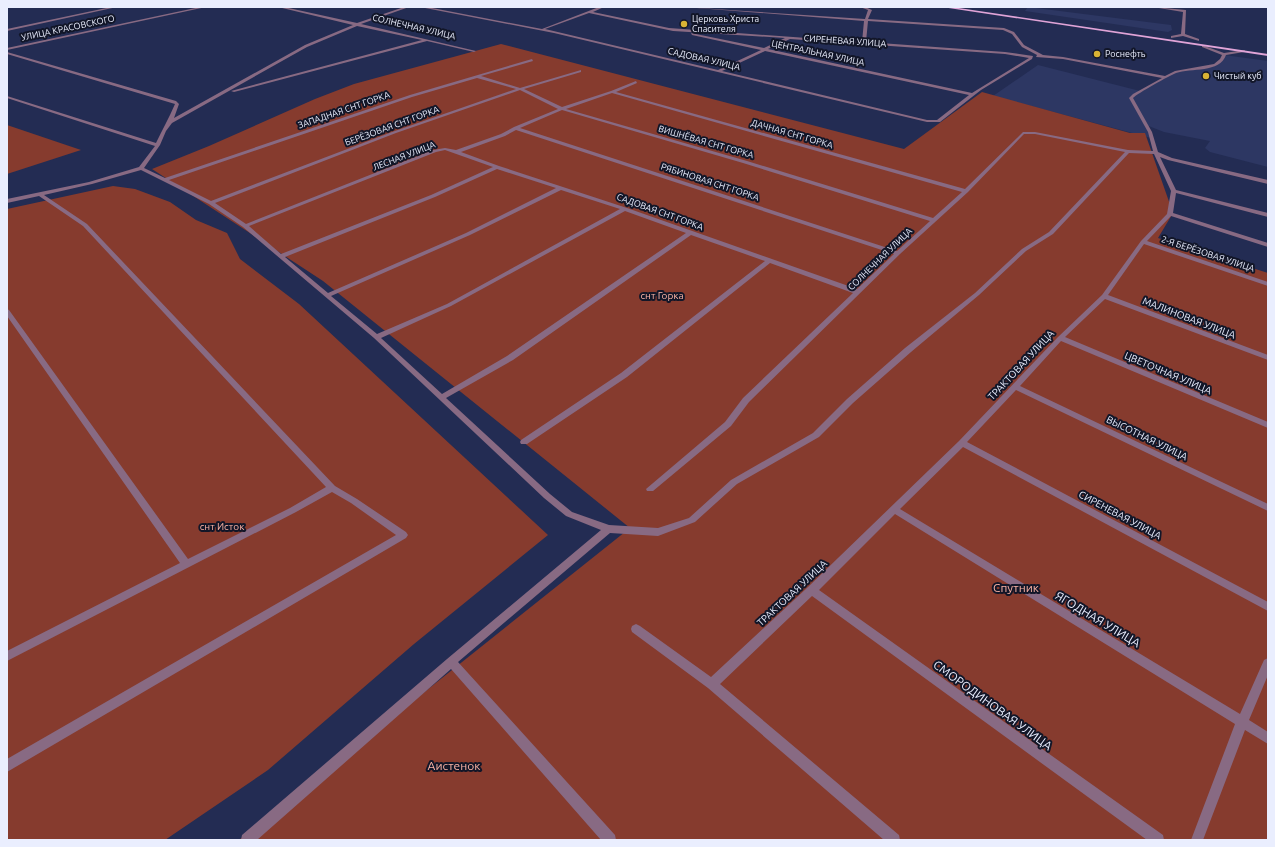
<svg xmlns="http://www.w3.org/2000/svg" width="1275" height="847" font-family="Ubuntu,sans-serif">
  <style>
    .built { fill: #2d3763 }
    .green { fill: #863b2e }
    .lines { fill: none; stroke-linecap: round; stroke-linejoin: round }
    .minor { fill: #886a83; fill-rule: evenodd }
    .primary { fill: #e0a4d7; fill-rule: evenodd }
    .poi-dot { fill: #d9b334; stroke: #121628; stroke-width: 1.5 }
    .labels { text-anchor: middle; dominant-baseline: central; stroke-width: 4; stroke-linejoin: round; paint-order: stroke }
    .far-poi-label { font-size: 9px; fill: #eaeefe; stroke: #121628; text-anchor: start }
    .far-street-label { font-size: 9px; fill: #eaeefe; stroke: #121628 }
    .park-label { font-size: 10px; fill: #fcb4a6; stroke: #121628 }
    .street-label { font-size: 10px; fill: #eaeefe; stroke: #121628 }
    .near-park-label { font-size: 12px; fill: #fcb4a6; stroke: #121628 }
    .near-street-label { font-size: 12px; fill: #eaeefe; stroke: #121628 }
  </style>
  <rect width="100%" height="100%" fill="#232c53"/>
  <g class="built">
    <polygon points="1028,7 1171,25 1172,30 1168,32 1025,11"/>
    <polygon points="1224,55 1268,61 1268,167 1210,152 1205,148 1210,141 1164,132 1146,125 1151,138 993,96 1038,65 1140,91 1175,72 1215,65 1222,60"/>
  </g>
  <g class="green">
    <polygon points="501,44 904,149 982,92 1130,133 1145,133 1173,213 1158,238 1268,273 1268,840 239,840 630,528 323,281 152,169 209,146 315,99 354,84"/>
    <polygon points="7,125 81,150 7,174"/>
    <polygon points="113,186 135,189 170,202 196,220 227,233 240,259 299,304 548,535 414,644 268,770 165,840 7,840 7,209"/>
  </g>
  <g class="lines">
    <g class="minor">
      <polygon points="111,7 117,7 7,31 7,29"/>
      <polygon points="200,7 206,7 7,50 7,48"/>
      <path d="M278,7h6l73,16 47,-16h5l-48,17 115,27 -2,1 -47,-11 -193,51 -3,-1 191,-51 -65,-14 -50,21 -135,76 -6,8 -6,14 -16,23 21,10 245,-83 122,-36 1,2 -52,15 39,12 61,-18v2l-57,17 38,18 49,-16 25,-10 1,2 -21,9 349,97 58,-57h12l93,18 25,1 -5,-19 -19,-34 4,-4 29,-16 -99,-19 -27,-2 1,-2 -15,-8 -10,-13 -9,-4 -135,-9 -2,21 139,10 28,4 -1,3 -51,31 -41,32h-13l-373,-89 -134,-26h7l115,22 57,-22h5l-11,5 76,16 193,14 2,-21 -180,-14 181,12 3,-9 -8,-3h5l7,3 -4,9 136,9 10,4 10,13 19,10 20,2 102,19 10,-5 39,-7 6,-5 2,-4 -20,-8v-2l22,8 21,-3 -1,2 -18,3c-6,18 -35,13 -50,18 -7,3 -38,20 -43,25l19,34 6,20 14,6 96,22v4l-100,-24 -8,-3 16,33 92,23v4l-92,-24 -3,20 95,30v4l-97,-31 -24,25 121,41v4l-124,-42 -36,51 160,60v5l-163,-61 -40,38 203,85v6l-207,-87 -41,45 248,118v7l-252,-121 -49,52 301,160v9l-305,-164 -63,62 340,205 24,-54 4,-2v17l-19,45 19,12v12l-23,-14 -42,110h-12l44,-116 -340,-210 -76,76 344,245 1,5h-17l-335,-244 -92,88 179,151 1,5h-16l-176,-152 -76,-56 -1,-3 1,-3 4,-2 4,2 71,51 97,-90 151,-146 99,-104 44,-42 39,-54 26,-27 4,-23 -17,-37 -25,-1 -76,81 -27,17 -47,44 -68,57 -58,51 -34,34 -82,47 -42,38 -37,14 -48,-3 -152,129 157,173 1,5h-15l-150,-171 -194,171h-16l1,-5 205,-176 154,-129 -35,-14 -22,-18 -170,-160 -131,-111 -34,-23 -68,-34 -49,14 -48,11 43,29 248,262 22,13 49,33 2,3 -2,3 -399,234v-13l389,-224 -45,-32 -19,-11 -36,20 -289,149v-10l173,-88 -173,-247v-7l2,1 179,249 102,-51 36,-21 -243,-261 -44,-30 -32,7v-4l82,-17 50,-15 16,-21 -148,-48v-2l149,47c6,-13 13,-25 19,-39l-168,-50v-2l169,49 3,3 -5,14 131,-73 48,-20zM589,13l84,18 112,7 -21,10 -73,-15 1,2 69,15 -43,20 -173,-41zM790,39l215,15 24,4 -57,35 -204,-44zM765,51l204,44 -32,25h-10l-205,-49zM477,78l39,11 -124,43 -181,69 -42,-21 243,-83zM520,90l38,19 -44,18 -13,7 -45,16 -11,-2 -12,2 -187,74 -31,-21 181,-70zM612,93l350,99 -29,26 -186,-57 -181,-52zM562,110l181,53 187,58 -33,30 -377,-123zM516,130l378,124 -37,35 -230,-81 -128,-42 -38,-14 44,-16zM1024,134h11l90,18 -76,80 -27,17 -47,44 -70,55 -58,51 -34,34 -82,47 -42,38 -31,10 -49,-3 -37,-13 -22,-18 -104,-96 67,-38 178,-125 74,26 -144,112 -100,67 -1,2 1,2h6l100,-67 143,-114 83,30 -110,105 -18,24 -79,67 1,2h6l78,-65 18,-24 151,-148 68,-62zM445,150l48,17 -62,28 -150,59 -32,-28 187,-74zM497,169l59,19 -90,45 -138,60 -43,-36 150,-60zM561,190l59,19 -173,95 -70,30 -46,-38 139,-61zM625,211l61,22 -179,123 -65,38 -61,-56 70,-32z"/>
      <polygon points="1153,7 1186,10 1185,34 1199,39 1199,41 1183,36 1171,38 1171,36 1181,34 1183,12"/>
    </g>
    <polygon class="primary" points="942,7 952,7 1268,54 1268,56"/>
  </g>
  <g class="poi-dot">
    <circle cx="684" cy="24" r="4"/>
    <circle cx="1097" cy="54" r="4"/>
    <circle cx="1206" cy="76" r="4"/>
  </g>
  <g class="labels">
    <g class="far-poi-label">
      <text x="692" y="19">Церковь Христа<tspan x="692" dy="10">Спасителя</tspan></text>
      <text x="1105" y="54">Роснефть</text>
      <text x="1214" y="76">Чистый куб</text>
    </g>
    <g class="far-street-label">
      <text transform="translate(414 27) rotate(13)">СОЛНЕЧНАЯ УЛИЦА</text>
      <text transform="translate(68 28) rotate(-12)">УЛИЦА КРАСОВСКОГО</text>
      <text transform="translate(845 41) rotate(4)">СИРЕНЕВАЯ УЛИЦА</text>
      <text transform="translate(818 53) rotate(12)">ЦЕНТРАЛЬНАЯ УЛИЦА</text>
      <text transform="translate(704 59) rotate(13)">САДОВАЯ УЛИЦА</text>
      <text transform="translate(344 110) rotate(-19)">ЗАПАДНАЯ СНТ ГОРКА</text>
      <text transform="translate(392 126) rotate(-20)">БЕРЁЗОВАЯ СНТ ГОРКА</text>
      <text transform="translate(792 134) rotate(16)">ДАЧНАЯ СНТ ГОРКА</text>
      <text transform="translate(706 142) rotate(16)">ВИШНЁВАЯ СНТ ГОРКА</text>
      <text transform="translate(404 156) rotate(-21)">ЛЕСНАЯ УЛИЦА</text>
      <text transform="translate(710 182) rotate(18)">РЯБИНОВАЯ СНТ ГОРКА</text>
      <text transform="translate(660 212) rotate(20)">САДОВАЯ СНТ ГОРКА</text>
      <text transform="translate(1208 254) rotate(18)">2-Я БЕРЁЗОВАЯ УЛИЦА</text>
      <text transform="translate(880 259) rotate(-44)">СОЛНЕЧНАЯ УЛИЦА</text>
    </g>
    <g class="park-label">
      <text x="662" y="295">снт Горка</text>
      <text x="222" y="526">снт Исток</text>
    </g>
    <g class="street-label">
      <text transform="translate(1189 318) rotate(21)">МАЛИНОВАЯ УЛИЦА</text>
      <text transform="translate(1021 365) rotate(-47)">ТРАКТОВАЯ УЛИЦА</text>
      <text transform="translate(1168 373) rotate(23)">ЦВЕТОЧНАЯ УЛИЦА</text>
      <text transform="translate(1147 438) rotate(26)">ВЫСОТНАЯ УЛИЦА</text>
      <text transform="translate(1120 515) rotate(28)">СИРЕНЕВАЯ УЛИЦА</text>
      <text transform="translate(792 593) rotate(-43)">ТРАКТОВАЯ УЛИЦА</text>
    </g>
    <g class="near-park-label">
      <text x="1016" y="587">Спутник</text>
      <text x="454" y="765">Аистенок</text>
    </g>
    <g class="near-street-label">
      <text transform="translate(1098 619) rotate(31)">ЯГОДНАЯ УЛИЦА</text>
      <text transform="translate(993 705) rotate(36)">СМОРОДИНОВАЯ УЛИЦА</text>
    </g>
  </g>
  <rect width="1275" height="847" fill="none" stroke="#eaeefe" stroke-width="16"/>
</svg>
